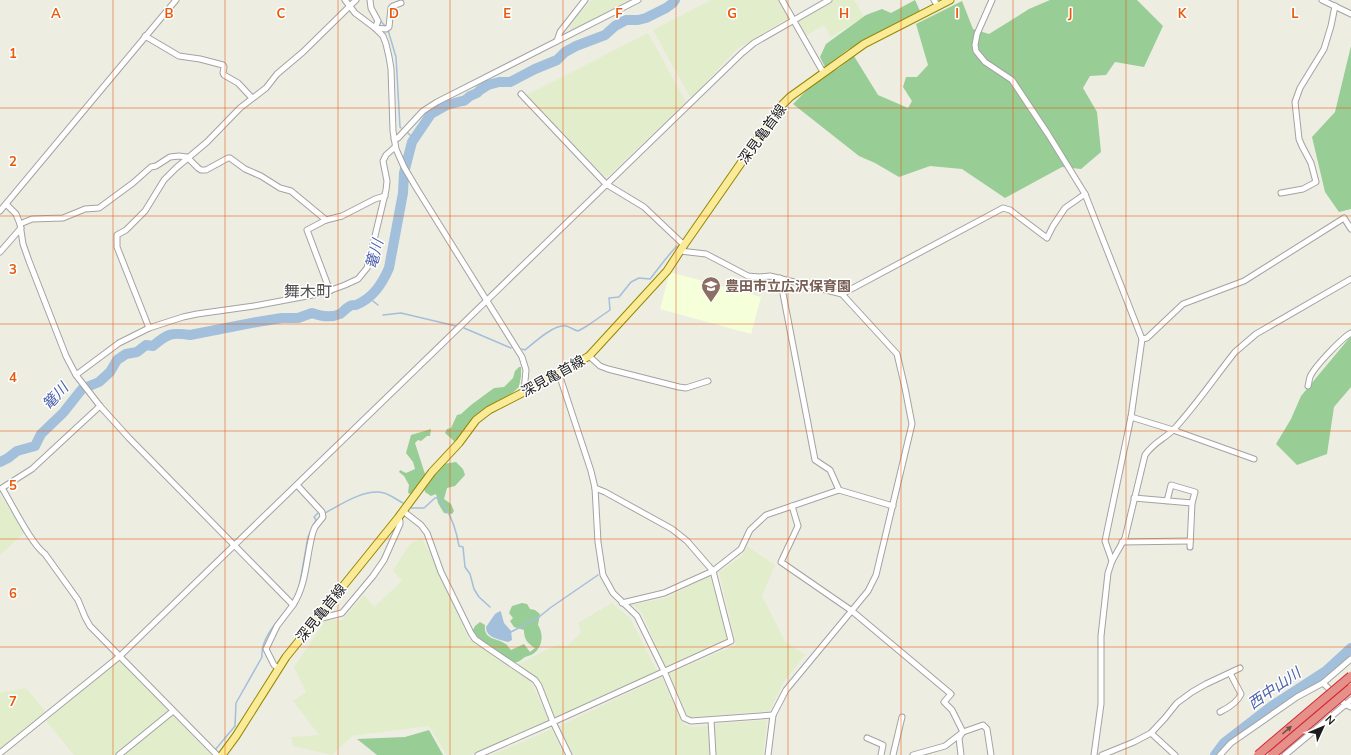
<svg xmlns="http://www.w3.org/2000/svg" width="1351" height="755" font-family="Mulish,'Noto Sans JP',sans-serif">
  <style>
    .education { fill: #f5ffd9 }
    .farmland { fill: #e2edcc }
    .forest { fill: #98cd96 }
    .water { fill: #a2bfdb }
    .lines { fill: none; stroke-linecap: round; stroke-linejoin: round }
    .stream { stroke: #a2bfdb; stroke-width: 1.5 }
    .river { stroke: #a2bfdb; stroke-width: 10 }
    .minor-casing { stroke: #a3a3a3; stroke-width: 7 }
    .major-casing { stroke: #938901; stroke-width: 9 }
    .minor { stroke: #fff; stroke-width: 5 }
    .major { stroke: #fbeb99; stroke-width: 7 }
    .highway-bridge-casing { stroke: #d62432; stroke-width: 10; stroke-linecap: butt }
    .highway-bridge { stroke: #e59089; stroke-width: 8 }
    .oneway { fill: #76504d }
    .grid { fill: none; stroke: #e8590c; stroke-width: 1; stroke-opacity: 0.55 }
    .labels { text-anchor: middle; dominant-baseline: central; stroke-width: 3; stroke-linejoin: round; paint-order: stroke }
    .street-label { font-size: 14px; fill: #1c1c1c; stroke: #fff }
    .education-label { font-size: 14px; font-weight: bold; fill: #785e54; stroke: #fff; text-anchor: start }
    .water-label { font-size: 15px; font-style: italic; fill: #4a60aa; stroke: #fff }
    .quarter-label { font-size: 16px; fill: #4f4f4f; stroke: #fff }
    .grid-label { font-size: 13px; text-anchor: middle; font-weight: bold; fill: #e8590c; stroke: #fff; stroke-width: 3; stroke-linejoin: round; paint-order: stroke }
  </style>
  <rect width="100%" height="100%" fill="#eeede2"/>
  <polygon class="education" points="670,272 761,297 751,334 660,309"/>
  <g class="farmland">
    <polygon points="592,0 629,0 572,30 569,26"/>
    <polygon points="711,0 778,0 789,18 737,49 693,96 690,97 653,30"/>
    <polygon points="835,0 854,0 864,17 831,37 824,25 804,37 797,22 797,21"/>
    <polygon points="648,33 686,102 608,176 604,176 527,95"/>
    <polygon points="0,495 25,532 0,555"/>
    <polygon points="421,538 429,551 469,639 531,682 549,720 471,755 447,755 429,726 352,736 332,755 293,746 291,737 319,735 293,701 306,692 294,667 326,620 342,620 364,595 374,607 402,581 393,570 410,544"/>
    <polygon points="747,546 775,565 762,596 785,641 805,655 783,683 770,711 691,717 686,715 668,674 736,645 719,572 741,557"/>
    <polygon points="710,576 727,639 665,667 642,613 632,605 665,598"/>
    <polygon points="612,603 630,618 657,671 555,717 537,677 517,665 556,645 567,646 581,633 578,623"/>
    <polygon points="120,660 211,755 74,755 46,721"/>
    <polygon points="662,677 683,723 690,727 708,726 710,755 573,755 559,726"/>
    <polygon points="26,688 46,712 0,749 0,693"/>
    <polygon points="767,720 763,755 716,755 714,724"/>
    <polygon points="552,729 564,755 492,755"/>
  </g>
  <g class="forest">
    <polygon points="915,0 920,11 847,50 825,67 820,57 826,44 866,15 882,9 891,13"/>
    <polygon points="1050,0 1137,0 1163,26 1144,67 1115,62 1106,75 1090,76 1083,88 1097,112 1101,152 1081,169 1062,167 1005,198 962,169 930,166 899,177 875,163 859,156 793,104 817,80 839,68 854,56 878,95 908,108 912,101 903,87 906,77 917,77 928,65 916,24 962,1 973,29 989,34 1029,9"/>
    <polygon points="1351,46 1351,209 1339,212 1325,192 1312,137 1335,112"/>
    <polygon points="1351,336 1351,387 1334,407 1327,454 1297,465 1276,444 1291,419 1301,396"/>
    <polygon points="519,367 521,367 521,376 519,387 510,395 482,411 455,442 445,433 447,429 451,428 457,415 461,414 471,405 494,388 504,387 513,378 515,371"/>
    <polygon points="431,429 430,436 427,436 421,441 418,440 415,443 425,474 430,478 443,464 456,462 463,469 465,475 455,486 447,488 444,499 451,504 454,511 452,514 444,513 438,503 436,494 431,496 425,492 424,487 419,483 411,494 408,493 409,485 404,476 399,472 400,470 406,473 415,469 413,462 406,453 411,435"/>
    <path d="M522,603l5,1 3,5 5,1 5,4 -2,11c6,9 5,24 -7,30 -2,1 -4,1 -6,2 -4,3 -6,5 -11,6l-38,-26 -4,-5 3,-6 5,-4 5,3c-2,16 13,12 22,20 1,1 2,3 4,5l13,-6 6,8 5,-4c-8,-5 -11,-9 -11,-18l-10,-3 -4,-6 3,-3 -4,-5 3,-7z"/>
    <polygon points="429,730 443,755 377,755 357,739 405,737"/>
  </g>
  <path class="water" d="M500,611l1,1 3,11 7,8 1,9 -4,2c-9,-3 -22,-4 -22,-15l9,-13z"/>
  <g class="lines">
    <g class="stream">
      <polyline points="379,19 386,27"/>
      <polyline points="388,30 396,57 400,127 401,128"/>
      <polyline points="407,132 411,136 412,142"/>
      <polyline points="369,298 378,305"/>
      <polyline points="383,315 401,313 456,326"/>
      <polyline points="464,328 511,348"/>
      <path d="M522,349l3,1c10,-8 29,-26 41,-24 4,1 8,4 12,5l9,-5 23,-16 -1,-12 10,-1 12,-15 8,-4 11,1c9,-11 17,-23 27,-33"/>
      <path d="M411,508h13l11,-10h3c12,13 18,30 21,48l4,1 2,20 5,7 4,15 5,8 11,10"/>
      <path d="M325,513c15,-8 40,-25 59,-20 7,2 13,7 19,10"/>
      <polyline points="299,588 308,537 316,520 314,517 319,512"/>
      <polyline points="511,632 539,617 550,608 598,575"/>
      <path d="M215,750l20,-24 1,-23 26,-46c-2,-19 18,-39 29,-53"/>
    </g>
    <g class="river">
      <path d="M0,462l8,-4 9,-7 18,-5 6,-12 22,-21 19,-24 17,-7 11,-10 7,-12 9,-6 11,-2 9,-7 7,1c14,-12 18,-14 37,-11l67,-13 25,-4h16l14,-5c8,3 19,5 28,1 3,-2 6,-6 10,-8 1,-1 4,-1 6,-1 17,-7 26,-21 33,-37l14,-75 1,-20 8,-31 19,-28 16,-9 15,-4h2l6,-5 7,-3 3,-3 8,-5 11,-3h11l25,-13 22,-9 8,-8 11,-6 29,-11 10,-9 11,-6h12l8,-2 20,-10 7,-5 2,-3"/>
      <polyline points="1215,755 1224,743 1272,706 1326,671 1351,648"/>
    </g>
    <defs>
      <g id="minor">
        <polyline points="345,0 355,13 375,28 383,36 386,44 389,57 391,69 393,131 396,149 404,167 417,189 522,357 526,370 524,392"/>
        <polyline points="370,0 371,8 378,21 375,28 386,29 389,27 391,8 393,6 401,3"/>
        <polyline points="782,0 823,72"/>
        <polyline points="934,0 938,6"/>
        <polyline points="992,0 977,34 975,45 976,51 985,62 1012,80 1048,134 1085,194 1142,339 1131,417 1105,541 1112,561"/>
        <polyline points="1322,0 1351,14"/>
        <polyline points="145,36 179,56 200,59 223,65 224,67 223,73 224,75 238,83 252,98"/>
        <polyline points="557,41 560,32 585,0"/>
        <polyline points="521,94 606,184 644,207 684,245"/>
        <polyline points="394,139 398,138 423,111 437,102 638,0"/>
        <polyline points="1281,193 1303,189 1316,182 1311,163 1302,146 1299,139 1295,102 1300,88 1324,49 1331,26 1335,6"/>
        <polyline points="6,204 16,214 20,224 23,244 29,261 66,356 76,375 100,406 129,438 293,605 277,626 266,649 274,665 278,668"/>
        <polyline points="0,211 176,0"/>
        <polyline points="20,224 32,219 63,218 85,209 99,208 133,183 151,167 156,166 170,157 179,156 187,157 198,168 201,170 206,170 228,158 230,158 245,169 261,176 280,188 291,191 326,220"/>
        <polyline points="680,251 706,254 748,276 759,277 770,276 842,294 897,354 905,388 912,424 876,575 868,591 786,690 773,715 768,755"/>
        <polyline points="0,252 21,228"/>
        <polyline points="780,278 815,460 830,470 839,490"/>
        <polyline points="330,291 307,230 326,220 342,216 375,199 385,196"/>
        <polyline points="842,294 1003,208 1010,210 1047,238 1053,226 1065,208 1085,194"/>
        <polyline points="149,328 117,247 117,235 126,230 145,211 164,180 176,168 207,142 240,108 266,88 277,74 303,52 356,0"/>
        <polyline points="1142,339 1147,338 1183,304 1244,281 1344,218 1351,229"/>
        <polyline points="589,356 600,366 608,369 679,387 686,388 708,381"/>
        <polyline points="559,374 591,471 595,488 598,542 603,575 613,593 637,616 664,671 684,718 691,721 773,715"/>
        <polyline points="76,375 119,343 149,328 183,317 197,314 254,306 323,293 345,285 358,279 367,268 369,261 386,190 387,181 383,161 386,155 395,147"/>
        <path d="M1308,386c1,-3 1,-6 2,-9 4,-10 32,-39 41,-44"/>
        <path d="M100,406l-68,63 -30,19c10,16 29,56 43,66l33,46 7,17 5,9 127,129"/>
        <polyline points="1131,417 1173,430 1254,459"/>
        <polyline points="1134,498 1192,503 1195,492 1171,485 1167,501"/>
        <polyline points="792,506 798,526 781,562 852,611 951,694 944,702 952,710 963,732"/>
        <polyline points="403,511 421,525 427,533 441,572 471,633 475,639 485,646 535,680 539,686 553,722 569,755"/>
        <polyline points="1122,542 1190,541"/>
        <polyline points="1190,547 1192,503"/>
        <polyline points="622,603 664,593 713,571 741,549 750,530 766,515 839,490 893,506"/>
        <path d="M293,605c14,-21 13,-49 20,-73l2,-5 8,-10 -1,-5 -25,-27"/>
        <polyline points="319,616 322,618 342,613 373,576 384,560 400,524 400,521 398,518"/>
        <polyline points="1323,683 1346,705 1351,707"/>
        <path d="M1220,712c8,-4 18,-10 21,-18l-11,-21"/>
        <polyline points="711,720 713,755"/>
        <polyline points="1151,733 1175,755"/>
        <polyline points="867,738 883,745 881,755"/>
        <polyline points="0,753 120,656 742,53 754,43 829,0"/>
        <polyline points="119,755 173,711"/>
        <polyline points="478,755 553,722 731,641 713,571 687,541 672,529 605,492 595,488"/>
        <polyline points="893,755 902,717"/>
        <polyline points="913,755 945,746 963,732 983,725 987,729 991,755"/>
        <polyline points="961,755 959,738 962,733"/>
        <path d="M1094,755l7,-51v-68l7,-63 4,-12 13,-23 20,-83c10,-14 20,-16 30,-27 22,-24 40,-51 60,-76l21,-18 95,-55"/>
        <polyline points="1102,755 1134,742 1151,733 1165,718 1177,703 1192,692 1206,684 1240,668"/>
        <polyline points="1220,755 1231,743 1297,697 1323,683 1351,659"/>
        <polyline points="1285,755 1351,700"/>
      </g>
      <polyline id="major" points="222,755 236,736 286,657 398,518 432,472 459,443 476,420 489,410 559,374 589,356 667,271 684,245 780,107 790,97 864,44 950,0"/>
    </defs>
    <use href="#minor" class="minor-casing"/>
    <use href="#major" class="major-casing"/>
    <use href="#minor" class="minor"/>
    <use href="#major" class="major"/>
    <defs>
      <g id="highway-bridge">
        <polyline points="1258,755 1351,676"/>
        <polyline points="1272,755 1351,688"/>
      </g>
    </defs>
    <use href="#highway-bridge" class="highway-bridge-casing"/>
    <use href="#highway-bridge" class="highway-bridge"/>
  </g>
  <defs><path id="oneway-solid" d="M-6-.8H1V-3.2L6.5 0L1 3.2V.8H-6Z"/></defs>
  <use class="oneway" href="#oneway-solid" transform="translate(1287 730) rotate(-40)"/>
  <path class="grid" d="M113,0v755M225,0v755M338,0v755M450,0v755M563,0v755M676,0v755M788,0v755M901,0v755M1013,0v755M1126,0v755M1238,0v755M0,108h1351M0,216h1351M0,324h1351M0,431h1351M0,539h1351M0,647h1351"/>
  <defs>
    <symbol id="school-pin" viewBox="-11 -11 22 30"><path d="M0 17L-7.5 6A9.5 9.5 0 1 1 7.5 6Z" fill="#8d6e63" stroke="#fff"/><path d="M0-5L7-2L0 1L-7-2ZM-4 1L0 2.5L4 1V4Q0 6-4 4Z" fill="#fff"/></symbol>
  </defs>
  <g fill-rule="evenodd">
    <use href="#school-pin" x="700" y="275" width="22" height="30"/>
  </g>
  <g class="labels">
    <g class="street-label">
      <text transform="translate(762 134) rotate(-54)">深見亀首線</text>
      <text transform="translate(553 376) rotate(-29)">深見亀首線</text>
      <text transform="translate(321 613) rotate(-51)">深見亀首線</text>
    </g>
    <g class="education-label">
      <text x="725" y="286">豊田市立広沢保育園</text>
    </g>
    <g class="water-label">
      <text transform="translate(374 254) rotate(-75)">篭川</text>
      <text transform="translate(55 396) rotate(-48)">篭川</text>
      <text transform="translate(1274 688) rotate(-35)">西中山川</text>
    </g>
    <g class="quarter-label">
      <text x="308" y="291">舞木町</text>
    </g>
  </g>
  <g class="grid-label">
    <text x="56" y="18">A</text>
    <text x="169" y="18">B</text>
    <text x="281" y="18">C</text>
    <text x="394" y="18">D</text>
    <text x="507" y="18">E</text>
    <text x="619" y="18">F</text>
    <text x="732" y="18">G</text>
    <text x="844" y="18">H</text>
    <text x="957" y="18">I</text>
    <text x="1070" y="18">J</text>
    <text x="1182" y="18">K</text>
    <text x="1295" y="18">L</text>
    <text x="13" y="58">1</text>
    <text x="13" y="166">2</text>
    <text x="13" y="274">3</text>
    <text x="13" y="382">4</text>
    <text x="13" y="490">5</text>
    <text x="13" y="598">6</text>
    <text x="13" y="706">7</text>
  </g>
  <g transform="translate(1323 727) rotate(46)" stroke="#ffffff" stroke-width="3" paint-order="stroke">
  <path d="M0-3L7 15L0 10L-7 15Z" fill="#1c1c1c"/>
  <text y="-6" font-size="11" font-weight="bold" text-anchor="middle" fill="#1c1c1c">N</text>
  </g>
</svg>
